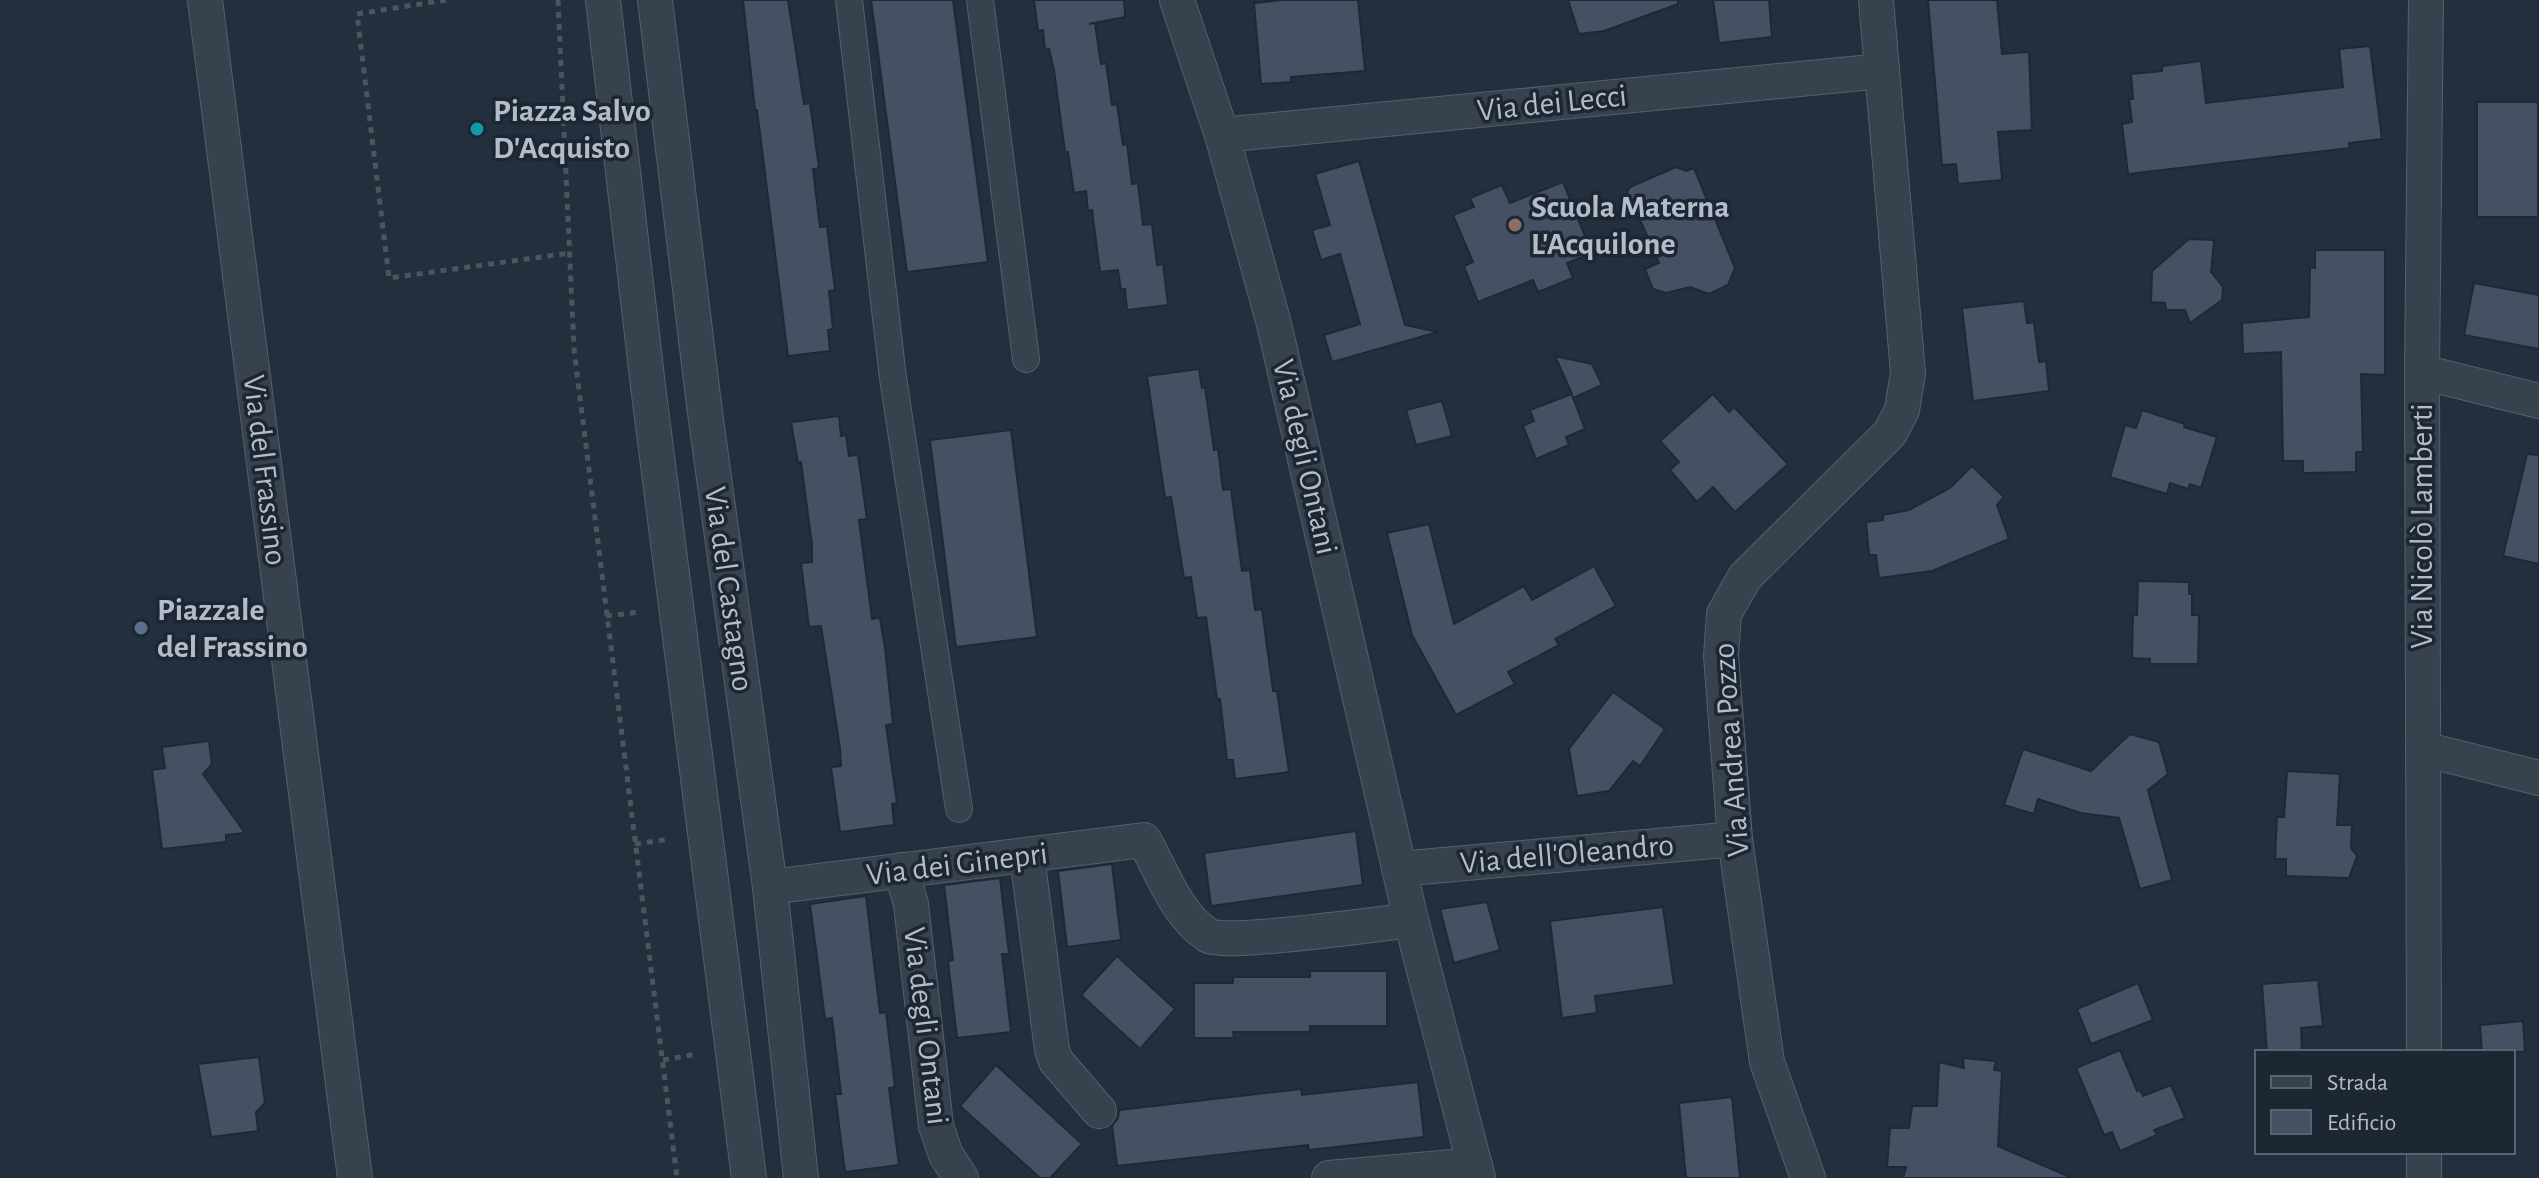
<svg xmlns="http://www.w3.org/2000/svg" width="2539" height="1178" font-family="'Alegreya Sans',sans-serif">
  <style>
    .building { fill: #455162; stroke: #1f2835; stroke-width: 2 }
    .lines { fill: none; stroke-linecap: round; stroke-linejoin: round }
    .pedestrian-casing { stroke: #565f6c; stroke-width: 28 }
    .minor-casing { stroke: #565f6c; stroke-width: 36 }
    .path { stroke: #44595c; stroke-width: 5; stroke-dasharray: 6 6; stroke-linecap: butt }
    .pedestrian { stroke: #38414e; stroke-width: 26 }
    .minor { stroke: #38414e; stroke-width: 34 }
    .culture-dot { fill: #0f9aa8; stroke: #1d2633; stroke-width: 3 }
    .education-dot { fill: #8d6e63; stroke: #1d2633; stroke-width: 3 }
    .service-dot { fill: #5c6f8a; stroke: #1d2633; stroke-width: 3 }
    .labels { text-anchor: middle; dominant-baseline: central; stroke-width: 7; stroke-linejoin: round; paint-order: stroke }
    .street-label { font-size: 32px; fill: #b4bcc9; stroke: #1d2633 }
    .poi-label { font-size: 32px; font-weight: bold; fill: #b4bcc9; stroke: #1d2633; text-anchor: start }
  </style>
  <rect width="100%" height="100%" fill="#242f3e"/>
  <g class="building">
    <polygon points="743,0 788,0 804,104 810,103 819,168 813,169 820,227 827,226 835,290 829,291 833,329 828,330 830,351 788,356 757,110 755,110"/>
    <polygon points="871,0 953,0 988,262 907,272"/>
    <polygon points="1034,0 1124,0 1125,17 1089,24 1095,23 1101,64 1106,63 1112,105 1117,104 1123,145 1127,144 1132,184 1138,183 1143,225 1152,224 1157,265 1163,264 1168,305 1127,310 1125,289 1121,290 1118,270 1100,272 1092,210 1088,211 1086,191 1074,193 1068,152 1065,152 1054,70 1049,49 1045,50 1043,30 1038,31"/>
    <polygon points="1283,0 1358,0 1365,71 1291,77 1291,82 1261,84 1254,3"/>
    <polygon points="1568,0 1678,0 1678,4 1604,31 1579,34"/>
    <polygon points="1713,0 1769,0 1772,37 1719,43"/>
    <polygon points="1928,0 1997,0 2002,54 2029,52 2032,130 1998,132 2002,180 1958,184 1956,164 1942,165"/>
    <polygon points="2370,46 2382,139 2349,143 2350,148 2128,174 2122,124 2132,122 2129,99 2133,99 2131,74 2162,71 2162,66 2201,61 2206,103 2343,87 2339,49"/>
    <rect x="2477" y="102" width="61" height="115"/>
    <polygon points="1359,161 1405,325 1438,332 1332,362 1324,335 1360,324 1340,254 1321,260 1312,230 1330,225 1315,174"/>
    <polygon points="1676,167 1686,171 1694,168 1735,268 1728,285 1709,294 1690,287 1666,293 1653,289 1645,269 1659,263 1638,215 1618,209 1630,187"/>
    <polygon points="1563,182 1592,253 1567,263 1573,278 1538,292 1533,280 1478,302 1464,266 1473,262 1453,215 1474,207 1470,198 1502,185 1510,203"/>
    <polygon points="2189,239 2214,240 2211,272 2223,287 2222,300 2190,323 2185,310 2166,310 2165,303 2151,302 2152,271"/>
    <polygon points="2315,250 2385,250 2385,375 2361,374 2363,452 2356,452 2356,472 2303,473 2303,461 2283,461 2281,352 2243,354 2242,323 2309,317 2310,267 2315,268"/>
    <polygon points="2474,283 2539,295 2539,349 2464,335"/>
    <polygon points="2024,301 2027,323 2034,322 2039,362 2046,361 2049,391 1973,401 1962,308"/>
    <polygon points="1555,356 1592,364 1602,385 1573,398 1572,395 1585,429 1566,437 1569,445 1536,459 1523,426 1534,421 1530,410 1572,394"/>
    <polygon points="1199,369 1202,388 1205,387 1214,450 1218,449 1223,490 1231,489 1242,571 1250,570 1255,610 1262,609 1273,691 1277,691 1289,772 1235,779 1233,760 1227,760 1220,699 1217,699 1206,617 1197,618 1191,577 1184,578 1171,497 1165,498 1147,376"/>
    <polygon points="1713,394 1729,412 1734,407 1788,464 1735,512 1713,487 1697,502 1670,470 1679,462 1660,441"/>
    <polygon points="1442,401 1452,436 1416,445 1406,410"/>
    <polygon points="2142,410 2185,424 2184,427 2217,437 2201,488 2190,484 2188,489 2170,483 2167,494 2110,477 2125,425 2136,428"/>
    <polygon points="839,416 841,436 846,435 849,456 858,455 867,519 859,520 872,619 880,618 885,648 893,724 886,725 897,803 892,804 894,825 840,832 831,767 841,766 840,748 821,626 809,627 801,563 812,562 812,545 801,462 798,463 791,422"/>
    <polygon points="1011,430 1037,637 956,647 930,440"/>
    <polygon points="2527,454 2539,455 2539,564 2503,556"/>
    <polygon points="1972,466 2004,497 1997,505 2009,539 1932,571 1879,578 1876,555 1869,555 1866,522 1883,520 1883,515 1909,510 1950,488"/>
    <polygon points="1429,524 1454,624 1524,586 1532,600 1594,566 1616,606 1555,639 1559,645 1508,672 1515,684 1456,715 1412,635 1387,533"/>
    <polygon points="2138,581 2189,582 2189,594 2192,594 2192,615 2199,615 2198,664 2150,664 2150,659 2132,658 2133,615 2137,615"/>
    <polygon points="1613,692 1665,729 1640,766 1633,761 1609,791 1577,796 1569,749"/>
    <polygon points="2130,734 2159,742 2168,774 2148,790 2172,880 2140,889 2119,818 2081,813 2038,799 2034,814 2004,805 2023,749 2091,771"/>
    <polygon points="209,741 212,764 203,774 245,833 226,835 226,842 162,849 152,770 165,768 162,747"/>
    <polygon points="2287,771 2340,774 2337,825 2352,825 2351,848 2357,856 2349,878 2286,876 2286,859 2275,859 2277,817 2284,817"/>
    <polygon points="1356,831 1363,885 1211,906 1204,853"/>
    <polygon points="1112,864 1121,940 1067,947 1058,871"/>
    <polygon points="1000,878 1009,954 1002,954 1011,1032 957,1038 948,961 953,960 944,885"/>
    <polygon points="866,896 880,1013 886,1012 895,1087 889,1088 899,1165 845,1172 835,1094 841,1094 832,1018 825,1019 810,904"/>
    <polygon points="1487,902 1500,950 1454,963 1440,909"/>
    <polygon points="1663,907 1674,985 1595,996 1597,1013 1562,1018 1550,921"/>
    <polygon points="1117,956 1175,1009 1140,1049 1081,995"/>
    <polygon points="1310,971 1387,971 1387,1026 1310,1026 1310,1032 1233,1032 1234,1038 1194,1038 1194,983 1233,983 1233,977 1310,977"/>
    <polygon points="2318,980 2323,1026 2301,1028 2302,1052 2267,1052 2262,984"/>
    <polygon points="2138,983 2153,1020 2091,1044 2077,1009"/>
    <polygon points="2523,1021 2525,1052 2482,1052 2480,1025"/>
    <polygon points="2120,1050 2137,1091 2140,1090 2143,1096 2171,1085 2185,1118 2154,1130 2157,1135 2120,1151 2112,1132 2104,1135 2076,1068"/>
    <polygon points="259,1057 265,1103 256,1112 258,1131 211,1137 198,1064"/>
    <polygon points="1963,1058 1996,1061 1994,1070 2002,1071 1998,1146 2072,1178 1903,1178 1906,1167 1887,1167 1890,1128 1909,1128 1912,1106 1937,1106 1939,1062 1964,1068"/>
    <polygon points="996,1065 1082,1144 1050,1178 1040,1178 960,1106"/>
    <polygon points="1418,1082 1424,1137 1309,1150 1308,1145 1117,1166 1112,1126 1118,1118 1119,1110 1301,1089 1302,1095"/>
    <polygon points="1732,1097 1740,1178 1686,1178 1679,1103"/>
  </g>
  <g class="lines">
    <defs>
      <g id="pedestrian">
        <polyline points="849,0 893,378 959,809"/>
        <polyline points="980,0 1026,359"/>
      </g>
      <g id="minor">
        <polyline points="205,0 355,1178"/>
        <polyline points="603,0 648,386 749,1178"/>
        <polyline points="655,0 704,405 770,887 801,1178"/>
        <polyline points="1177,0 1222,135 1274,324 1411,920 1478,1178"/>
        <polyline points="1222,135 1882,71"/>
        <polyline points="2422,372 2539,401"/>
        <polyline points="2423,749 2539,778"/>
        <polyline points="1027,856 1052,1050 1056,1061 1099,1111"/>
        <polyline points="1399,869 1735,839"/>
        <polyline points="901,870 911,904 936,1126 946,1155 961,1178"/>
        <path d="M770,887l374,-47c18,32 33,76 65,96 16,9 172,-12 202,-16"/>
        <polyline points="2424,1052 2422,372 2426,0"/>
        <polyline points="2424,1152 2424,1178"/>
        <polyline points="1329,1178 1475,1165"/>
        <polyline points="1808,1178 1767,1062 1764,1041 1735,839 1721,656 1724,614 1745,577 1890,433 1902,410 1908,373 1876,0"/>
      </g>
    </defs>
    <use href="#pedestrian" class="pedestrian-casing"/>
    <use href="#minor" class="minor-casing"/>
    <g class="path">
      <polyline points="446,0 357,14 389,278 570,253"/>
      <polyline points="558,0 574,349 677,1178"/>
      <polyline points="565,152 584,150"/>
      <polyline points="606,616 641,612"/>
      <polyline points="635,844 670,839"/>
      <polyline points="663,1060 697,1054"/>
    </g>
    <use href="#pedestrian" class="pedestrian"/>
    <use href="#minor" class="minor"/>
  </g>
  <circle class="culture-dot" cx="477" cy="129" r="8"/>
  <circle class="education-dot" cx="1515" cy="225" r="8"/>
  <circle class="service-dot" cx="141" cy="628" r="8"/>
  <g class="labels">
    <g class="street-label">
      <text transform="translate(1552 103) rotate(-6)">Via dei Lecci</text>
      <text transform="translate(1305 457) rotate(77)">Via degli Ontani</text>
      <text transform="translate(265 470) rotate(83)">Via del Frassino</text>
      <text transform="translate(2422 526) rotate(-90)">Via Nicolò Lamberti</text>
      <text transform="translate(729 589) rotate(82)">Via del Castagno</text>
      <text transform="translate(1731 750) rotate(-94)">Via Andrea Pozzo</text>
      <text transform="translate(1567 854) rotate(-5)">Via dell'Oleandro</text>
      <text transform="translate(957 864) rotate(-7)">Via dei Ginepri</text>
      <text transform="translate(926 1026) rotate(83)">Via degli Ontani</text>
    </g>
    <g class="poi-label">
      <text x="493" y="111">Piazza Salvo<tspan x="493" dy="37">D'Acquisto</tspan></text>
      <text x="1531" y="207">Scuola Materna<tspan x="1531" dy="37">L'Acquilone</tspan></text>
      <text x="157" y="610">Piazzale<tspan x="157" dy="37">del Frassino</tspan></text>
    </g>
  </g>
  <rect x="2255" y="1050" width="260" height="104" fill="#1d2633" stroke="#59626f" stroke-width="2"/>
  <rect x="2271" y="1076" width="40" height="12" fill="#38414e" stroke="#59626f" stroke-width="2"/>
  <text x="2327" y="1090" font-size="24" fill="#b4bcc9">Strada</text>
  <rect x="2271" y="1110" width="40" height="24" fill="#455162" stroke="#59626f" stroke-width="2"/>
  <text x="2327" y="1130" font-size="24" fill="#b4bcc9">Edificio</text>
</svg>
